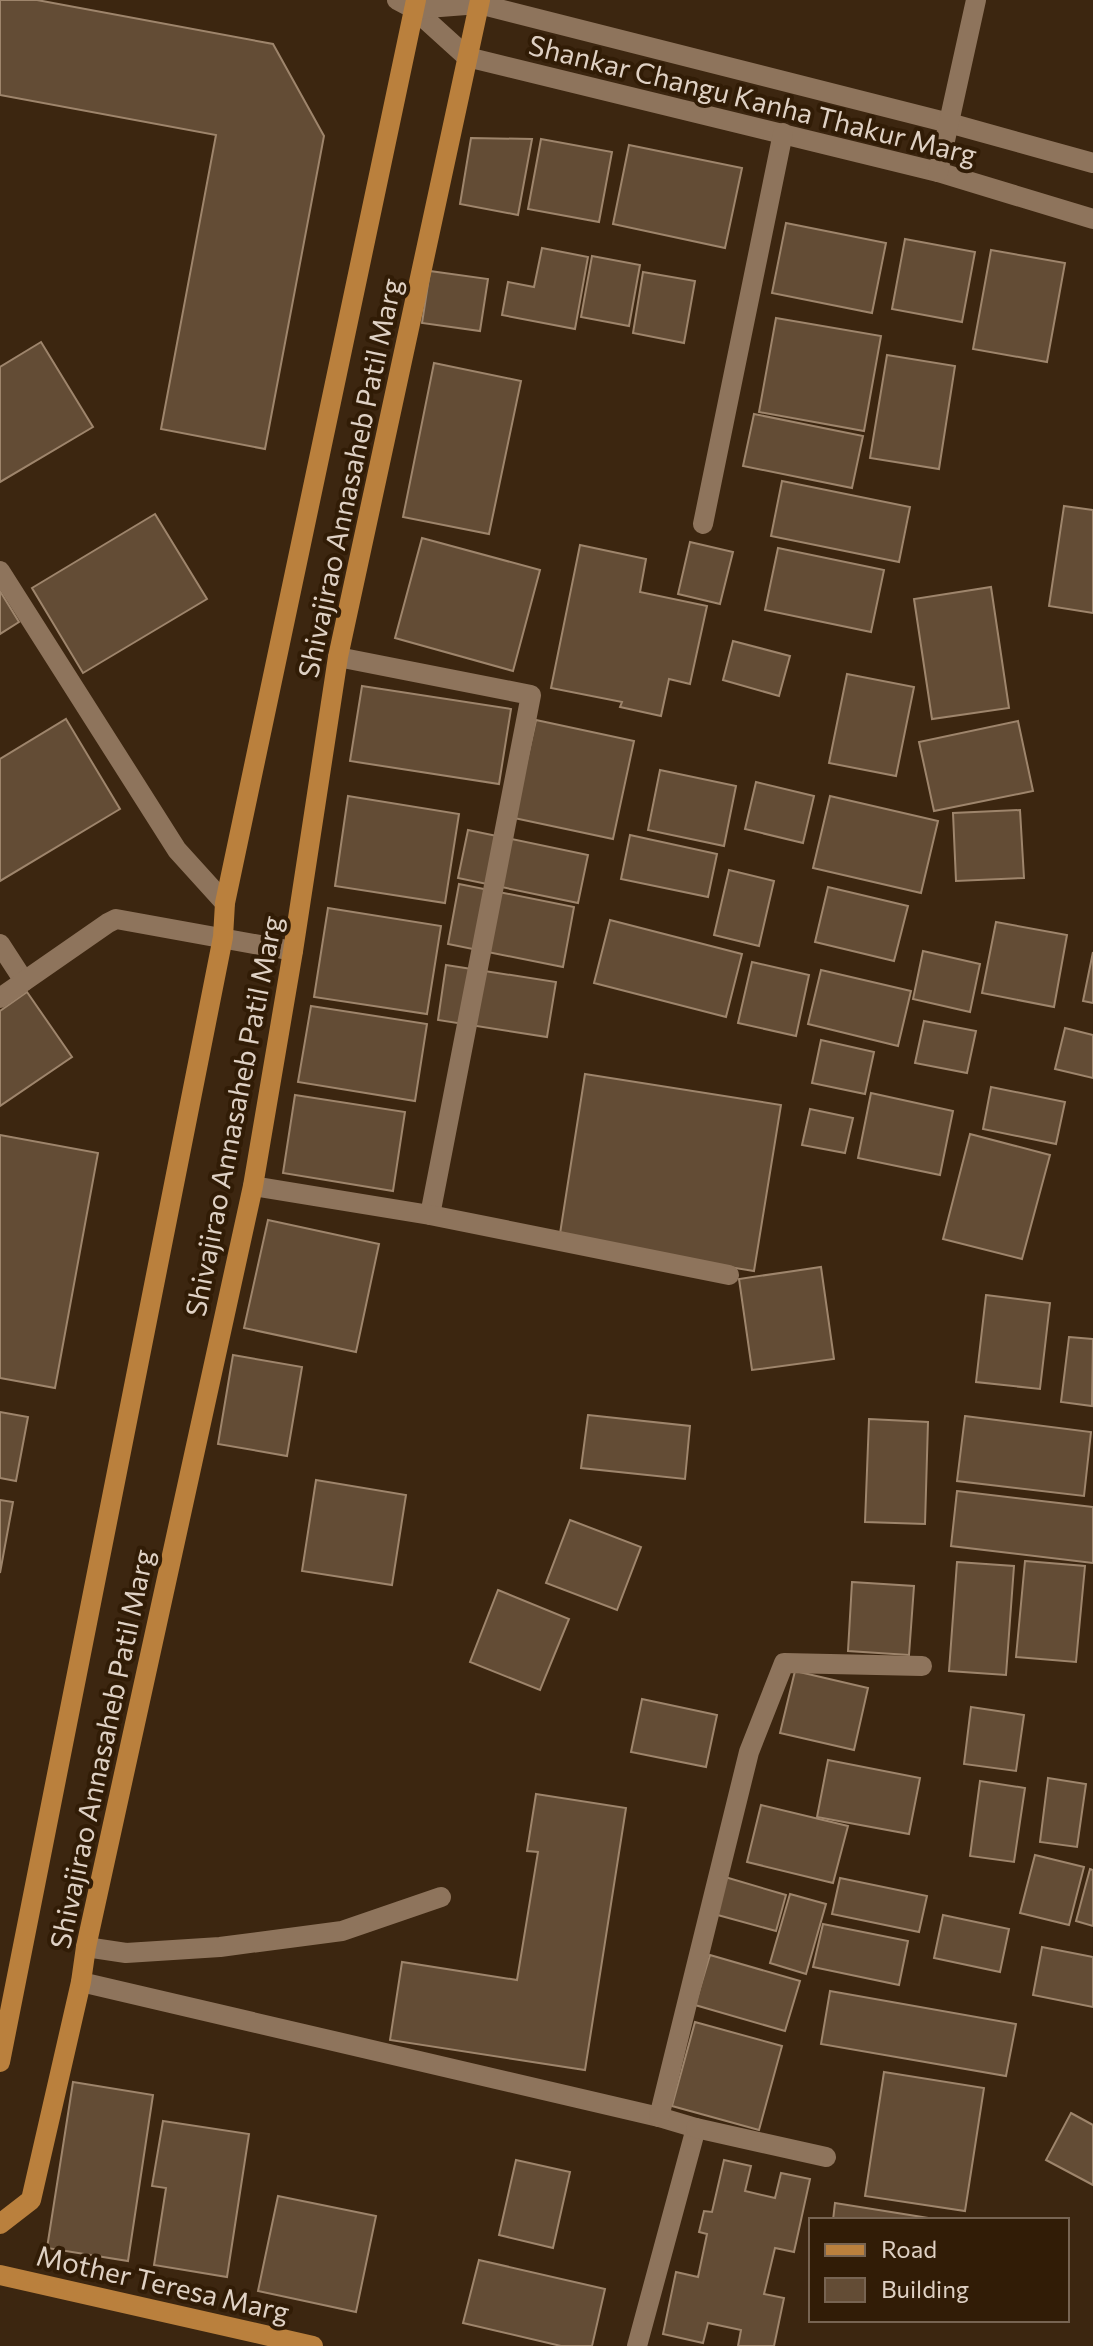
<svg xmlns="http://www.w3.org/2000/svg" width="1093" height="2346" font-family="Commissioner,sans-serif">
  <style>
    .building { fill: #634c35; stroke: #9e856c; stroke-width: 2 }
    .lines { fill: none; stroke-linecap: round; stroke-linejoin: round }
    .minor { stroke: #8e745c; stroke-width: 20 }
    .major { stroke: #ba803d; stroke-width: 20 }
    .labels { text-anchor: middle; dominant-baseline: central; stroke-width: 8; stroke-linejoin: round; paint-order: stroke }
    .street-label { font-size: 28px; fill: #dfd1c4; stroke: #311c06 }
  </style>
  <rect width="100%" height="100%" fill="#3c2610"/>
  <g class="building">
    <polygon points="0,0 37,0 273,44 324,136 265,449 161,429 216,135 0,95"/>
    <polygon points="471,138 532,139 518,215 460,204"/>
    <polygon points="541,139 612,152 599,222 528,209"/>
    <polygon points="629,145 742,168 725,248 613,224"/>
    <polygon points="786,223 886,243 872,313 772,293"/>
    <polygon points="905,239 975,252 962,322 892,309"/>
    <polygon points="542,248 588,257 575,329 502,315 508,282 534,287"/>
    <polygon points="991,250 1065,263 1047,362 973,349"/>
    <polygon points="592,256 640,265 629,326 581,317"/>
    <polygon points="430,271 488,279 480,331 422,323"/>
    <polygon points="643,272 695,281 684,343 633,333"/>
    <polygon points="776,318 881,336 864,431 759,412"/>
    <polygon points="41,342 93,427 0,482 0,367"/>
    <polygon points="887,355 955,366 939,469 870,458"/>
    <polygon points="434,363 521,381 489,534 403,517"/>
    <polygon points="754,414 863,436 852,488 743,466"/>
    <polygon points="782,481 910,507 899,562 771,536"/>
    <polygon points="1064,506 1093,510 1093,613 1049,606"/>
    <polygon points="155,514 207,599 83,673 32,588"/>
    <polygon points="422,538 540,570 513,671 395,638"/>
    <polygon points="690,542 733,552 720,604 678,594"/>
    <polygon points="580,545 646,559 640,592 707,606 690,684 669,679 661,716 620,707 622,702 551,688"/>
    <polygon points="778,548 884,570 871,632 765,610"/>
    <polygon points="991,587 1009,708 932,719 914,599"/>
    <polygon points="0,591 19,622 0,634"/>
    <polygon points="733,641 790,656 779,696 723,680"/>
    <polygon points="847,674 914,687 896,776 829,763"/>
    <polygon points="362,686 511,709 499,784 350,761"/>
    <polygon points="66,719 120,809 0,881 0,759"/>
    <polygon points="536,720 634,741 613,839 514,818"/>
    <polygon points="1018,721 1033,791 934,811 919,742"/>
    <polygon points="660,770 736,786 724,846 648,830"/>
    <polygon points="756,782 814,796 803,843 745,829"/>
    <polygon points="348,796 459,814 445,903 335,886"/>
    <polygon points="830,796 938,821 921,893 813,868"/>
    <polygon points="1020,810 1024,878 956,881 953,813"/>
    <polygon points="468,830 588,855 578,903 458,878"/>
    <polygon points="630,835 717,854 708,897 621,879"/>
    <polygon points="729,870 774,881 759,946 714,935"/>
    <polygon points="459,884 574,907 563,967 448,944"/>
    <polygon points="828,887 908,906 894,961 815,942"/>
    <polygon points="328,908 441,926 427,1014 314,997"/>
    <polygon points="610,920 742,954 726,1017 594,983"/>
    <polygon points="996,922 1067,935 1054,1007 982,993"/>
    <polygon points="923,951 980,964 970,1012 913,999"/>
    <polygon points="1093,952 1093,1003 1083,1001"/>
    <polygon points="752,962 809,975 796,1036 738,1023"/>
    <polygon points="446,965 556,982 547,1037 438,1020"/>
    <polygon points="821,970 911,991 898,1046 808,1024"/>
    <polygon points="27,992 72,1057 0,1106 0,1011"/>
    <polygon points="311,1006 427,1024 415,1101 298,1082"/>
    <polygon points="924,1021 976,1031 967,1073 915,1063"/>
    <polygon points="1065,1028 1093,1035 1093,1078 1055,1069"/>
    <polygon points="821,1040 874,1052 865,1094 812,1083"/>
    <polygon points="585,1074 781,1105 754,1271 559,1240"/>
    <polygon points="991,1087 1065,1102 1056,1144 983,1129"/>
    <polygon points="871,1093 953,1111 940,1175 858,1158"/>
    <polygon points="295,1095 405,1112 393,1191 283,1173"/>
    <polygon points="810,1109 853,1118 845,1153 802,1145"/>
    <polygon points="970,1134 1050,1155 1022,1259 943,1239"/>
    <polygon points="0,1135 98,1153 55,1388 0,1378"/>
    <polygon points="268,1220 379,1244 356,1352 244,1328"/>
    <polygon points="821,1267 834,1359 752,1370 739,1279"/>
    <polygon points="986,1295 1050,1303 1040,1389 976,1382"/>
    <polygon points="1069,1337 1093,1339 1092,1406 1061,1402"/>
    <polygon points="233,1355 302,1367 287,1456 218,1444"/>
    <polygon points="0,1412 28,1417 16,1481 0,1478"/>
    <polygon points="588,1415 690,1426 685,1479 581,1468"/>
    <polygon points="965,1416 1091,1432 1084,1496 957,1481"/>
    <polygon points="869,1419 928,1422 925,1524 865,1522"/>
    <polygon points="316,1480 406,1495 392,1585 302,1571"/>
    <polygon points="957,1491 1093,1507 1093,1563 951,1546"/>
    <polygon points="0,1500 13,1502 0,1573"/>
    <polygon points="570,1520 641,1547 617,1610 546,1583"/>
    <polygon points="1025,1561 1085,1566 1076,1662 1016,1657"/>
    <polygon points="957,1562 1014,1566 1006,1675 949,1671"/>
    <polygon points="852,1582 914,1586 909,1655 848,1651"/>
    <polygon points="498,1590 569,1619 540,1690 470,1662"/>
    <polygon points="795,1671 868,1688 854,1750 780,1733"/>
    <polygon points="642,1699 717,1715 706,1767 631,1752"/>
    <polygon points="971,1707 1024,1715 1016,1771 964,1764"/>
    <polygon points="828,1760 920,1778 909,1834 817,1817"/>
    <polygon points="1048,1778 1086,1784 1077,1847 1040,1842"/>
    <polygon points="980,1781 1025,1788 1014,1862 970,1856"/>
    <polygon points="536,1794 626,1808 585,2070 390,2040 402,1962 517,1980 538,1852 527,1851"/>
    <polygon points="761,1805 848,1826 833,1883 747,1862"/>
    <polygon points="1035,1855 1084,1867 1069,1925 1020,1913"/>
    <polygon points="1090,1869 1093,1870 1093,1926 1076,1921"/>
    <polygon points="725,1877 786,1895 776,1931 714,1914"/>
    <polygon points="840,1878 927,1896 919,1932 832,1914"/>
    <polygon points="790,1894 826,1904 806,1974 770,1963"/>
    <polygon points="943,1915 1009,1929 1000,1972 934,1958"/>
    <polygon points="823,1924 908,1941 899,1985 813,1967"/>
    <polygon points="1042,1947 1093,1957 1093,2007 1033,1995"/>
    <polygon points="710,1955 800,1981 785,2031 695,2005"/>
    <polygon points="830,1991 1016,2024 1006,2076 821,2044"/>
    <polygon points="695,2022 782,2046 759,2130 672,2106"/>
    <polygon points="884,2072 984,2088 965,2211 865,2196"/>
    <polygon points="73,2082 153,2095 128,2261 47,2248"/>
    <polygon points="1071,2113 1093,2125 1093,2185 1046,2160"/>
    <polygon points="163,2121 249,2134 227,2277 154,2265 166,2188 152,2186"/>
    <polygon points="516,2160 570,2172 553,2248 499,2235"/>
    <polygon points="724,2160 751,2166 745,2191 775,2198 781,2173 810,2179 794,2252 775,2248 764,2294 784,2298 774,2346 738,2346 741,2330 708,2323 703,2343 663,2334 676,2272 698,2277 707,2234 699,2232 704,2211 712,2212"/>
    <polygon points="278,2196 376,2216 356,2312 258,2291"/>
    <polygon points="835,2203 941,2220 833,2220"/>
    <polygon points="479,2260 605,2289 592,2346 561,2346 463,2323"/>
  </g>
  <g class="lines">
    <g class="minor">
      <polyline points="397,0 414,9 467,57 938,172 1093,219"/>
      <polyline points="414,9 479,4 949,123 1093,163"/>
      <polyline points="938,172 976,0"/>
      <polyline points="703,524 783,133"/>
      <polyline points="0,571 177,850 225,903"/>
      <polyline points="338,657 531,695 430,1215"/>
      <polyline points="0,944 24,981"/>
      <polyline points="0,998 108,923 116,919 293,951"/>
      <polyline points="253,1186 430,1215 729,1275"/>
      <polyline points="86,1947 126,1953 220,1947 342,1931 441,1897"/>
      <polyline points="81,1982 659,2117 696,2128 637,2346"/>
      <polyline points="659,2117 749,1752 784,1663 922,1666"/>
      <polyline points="696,2128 826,2157"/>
    </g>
    <g class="major">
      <polyline points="0,2062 223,937 225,903 416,0"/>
      <polyline points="0,2224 31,2200 81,1982 86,1947 253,1186 293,951 338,657 480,0"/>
      <polyline points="0,2275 313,2346"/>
    </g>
  </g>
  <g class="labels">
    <g class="street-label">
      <text transform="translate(753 99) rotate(14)">Shankar Changu Kanha Thakur Marg</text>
      <text transform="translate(349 478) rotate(-78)">Shivajirao Annasaheb Patil Marg</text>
      <text transform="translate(233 1116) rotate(-79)">Shivajirao Annasaheb Patil Marg</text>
      <text transform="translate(101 1749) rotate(-78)">Shivajirao Annasaheb Patil Marg</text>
      <text transform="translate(163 2283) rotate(13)">Mother Teresa Marg</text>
    </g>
  </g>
  <rect x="809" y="2218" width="260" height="104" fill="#311c06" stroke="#776452" stroke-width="2"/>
  <rect x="825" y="2244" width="40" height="12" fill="#ba803d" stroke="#776452" stroke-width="2"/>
  <text x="881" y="2258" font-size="24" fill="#dfd1c4">Road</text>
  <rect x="825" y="2278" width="40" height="24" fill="#634c35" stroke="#776452" stroke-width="2"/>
  <text x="881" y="2298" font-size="24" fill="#dfd1c4">Building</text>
</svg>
